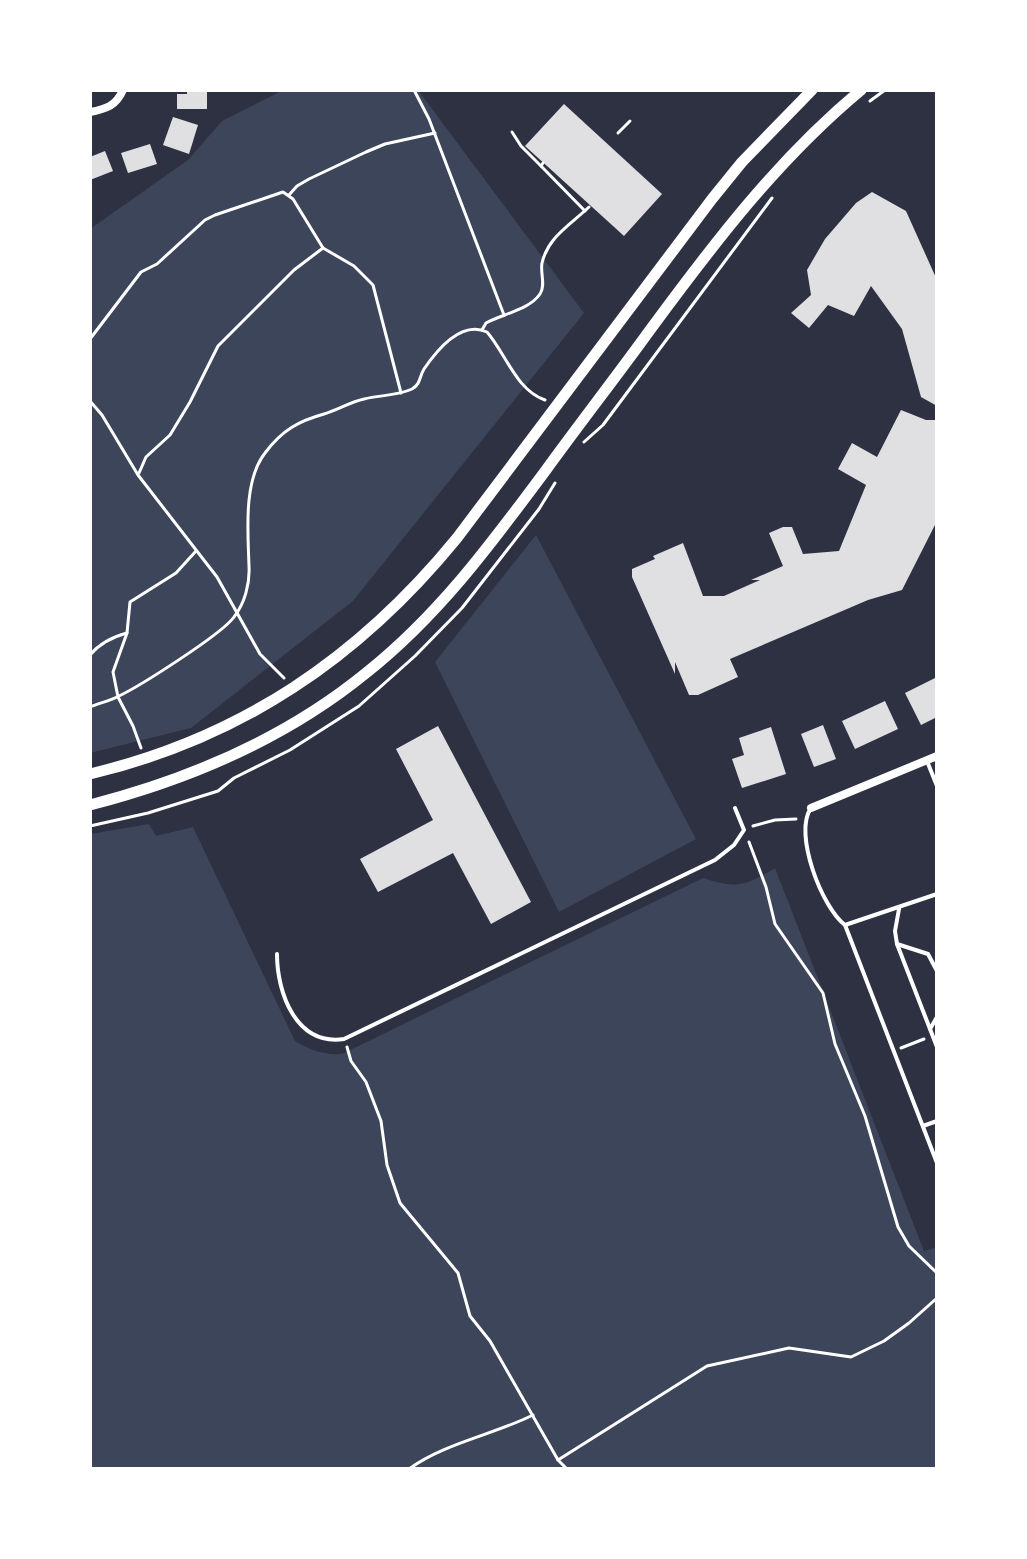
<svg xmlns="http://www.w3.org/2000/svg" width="1027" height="1559" font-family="Montserrat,sans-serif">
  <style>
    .green { fill: #3c4559 }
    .building { fill: #e0e0e3 }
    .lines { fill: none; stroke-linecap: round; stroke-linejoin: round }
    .path { stroke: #fff; stroke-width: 3 }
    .service { stroke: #fff; stroke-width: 4 }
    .minor { stroke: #fff; stroke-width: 8 }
    .tertiary { stroke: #fff; stroke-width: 11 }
  </style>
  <rect width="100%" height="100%" fill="#2d3142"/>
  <g class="green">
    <polygon points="283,90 418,90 584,313 353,601 191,728 90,753 90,229 188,160 222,121"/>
    <polygon points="536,535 696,839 559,912 435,662"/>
    <path d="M149,824l7,12 37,-9 102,214c15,9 29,14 47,13l361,-176c33,11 43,8 72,-10l149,383 13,-4v222h-847v-635z"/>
  </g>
  <g class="building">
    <polygon points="187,90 207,90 207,109 177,109 177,94 187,94"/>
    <polygon points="564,104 662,194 624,236 525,146"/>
    <polygon points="173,117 198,125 189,154 163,145"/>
    <polygon points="150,144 157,164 128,173 121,153"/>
    <polygon points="105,151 113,171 90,180 90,157"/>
    <polygon points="872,192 906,211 937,280 937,406 921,397 902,329 871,286 854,316 828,305 809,328 791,313 811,295 807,270 825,239 856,203"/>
    <polygon points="901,410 926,420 937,420 937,521 902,590 868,600 730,659 738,677 698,695 689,695 675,662 675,674 632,577 632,569 655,559 653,556 683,543 703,596 724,596 760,580 751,580 783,566 769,533 783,527 792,527 803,554 839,551 866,485 838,469 852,443 877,457"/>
    <polygon points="937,677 937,717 921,725 905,693"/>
    <polygon points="885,701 898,729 855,749 842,721"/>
    <polygon points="823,725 836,759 814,767 801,734"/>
    <polygon points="438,726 531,902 491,924 453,853 378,892 360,859 433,820 396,749"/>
    <polygon points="771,727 786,774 742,788 732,759 744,755 739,738"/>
  </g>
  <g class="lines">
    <g class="path">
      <polyline points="414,90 429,119 504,315"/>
      <polyline points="870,101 885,90"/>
      <polyline points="512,132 521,146 541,166 543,163"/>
      <polyline points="618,133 630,121"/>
      <polyline points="541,166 585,211"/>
      <polyline points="289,195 297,186 309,179 366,152 385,144 435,133"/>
      <polyline points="323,248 354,266 373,285 401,393"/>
      <path d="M482,330l4,-7c16,-9 43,-13 54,-29 6,-9 0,-21 2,-31 6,-26 28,-38 47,-56"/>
      <polyline points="90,339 141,272 157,264 205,220 215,215 283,192 293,199 323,248"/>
      <polyline points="90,401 102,415 138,475 217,577 260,654 284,678"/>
      <polyline points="584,442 603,425 772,198"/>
      <polyline points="139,473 146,457 170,435 190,402 218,346 294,270 323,248"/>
      <path d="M90,655c10,-12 22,-18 37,-22"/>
      <path d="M90,707c9,-4 20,-6 29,-11 21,-10 103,-62 115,-79 11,-14 16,-34 15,-51 -1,-33 -6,-85 16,-113 17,-23 34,-32 59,-39 14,-4 26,-12 40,-15 16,-4 33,-3 48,-10 9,-5 7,-12 12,-20 13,-19 37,-49 63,-37 19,22 29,58 58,68"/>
      <polyline points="141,748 133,726 118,697 113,672 127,633 130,602 176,573 196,551"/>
      <polyline points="90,826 148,813 218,791 234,778 290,750 359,706 415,656 462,608 539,509 555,483"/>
      <polyline points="753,826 775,820 796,819"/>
      <polyline points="749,842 766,887 775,924 823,993 835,1044 865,1116 898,1227 909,1246 937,1273"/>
      <polyline points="347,1047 351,1061 366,1082 381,1121 387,1165 400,1203 458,1273 470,1316 490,1341 558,1460 567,1469"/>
      <polyline points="901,1048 924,1039"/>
      <polyline points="558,1460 707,1366 789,1348 851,1357 884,1341 909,1323 937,1298"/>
      <path d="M409,1469c36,-26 84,-34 124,-54"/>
    </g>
    <g class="service">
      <polyline points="927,761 937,786"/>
      <path d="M811,808c-18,25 11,100 34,117l92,-31"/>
      <polyline points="899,909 895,931 897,944 937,1047"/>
      <polyline points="845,925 937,1163"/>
      <polyline points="897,944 928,954 937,971"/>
      <path d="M277,954c0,39 19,92 67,85l371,-179 19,-15 10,-15 -9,-22"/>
      <polyline points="930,1029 937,1017"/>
      <polyline points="923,1126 937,1121"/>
    </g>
    <g class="minor">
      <path d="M90,112c16,-3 26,-6 33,-22"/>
      <polyline points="811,808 937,756"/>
    </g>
    <g class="tertiary">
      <path d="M90,774c151,-36 269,-116 367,-236l255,-339 30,-37 70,-72"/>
      <path d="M90,805c101,-26 195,-66 276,-132 72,-57 125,-129 180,-203 34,-47 70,-93 104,-140 64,-87 128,-171 211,-240"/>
    </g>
  </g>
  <rect width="1027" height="1559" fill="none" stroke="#ffffff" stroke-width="184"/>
</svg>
